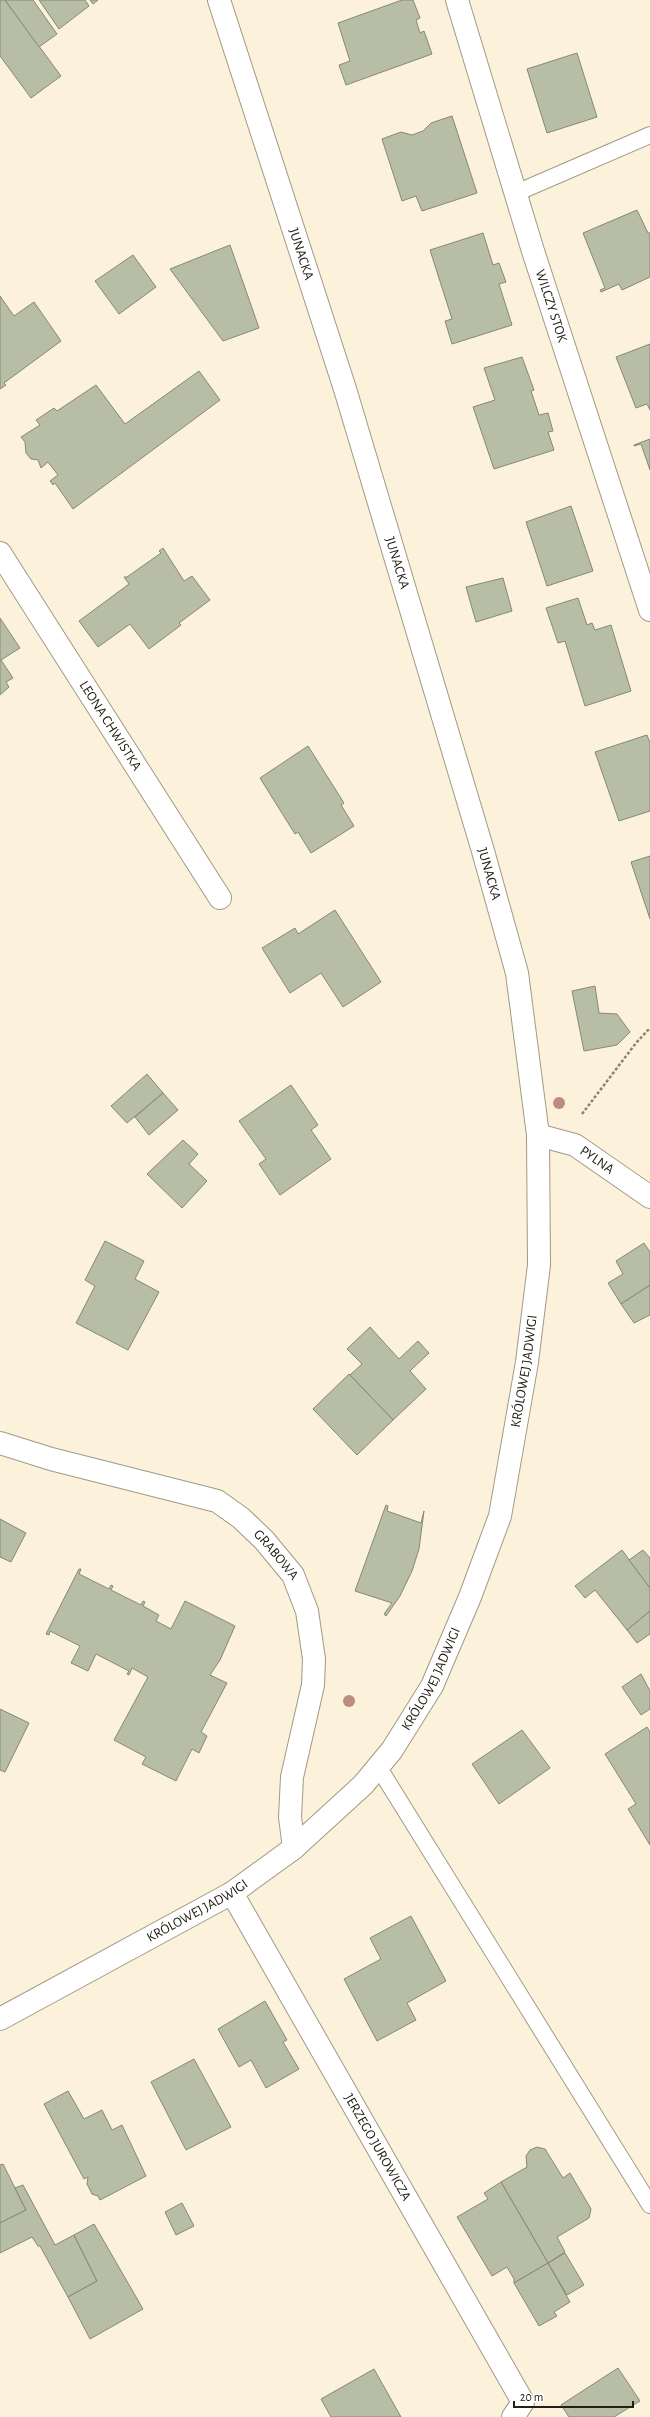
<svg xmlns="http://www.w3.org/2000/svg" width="650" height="2417" font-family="'Alegreya Sans',sans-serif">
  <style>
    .building { fill: #b8bda6; stroke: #858974 }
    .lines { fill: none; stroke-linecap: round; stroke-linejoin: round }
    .lane-casing { stroke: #a29984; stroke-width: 18 }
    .street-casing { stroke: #a29984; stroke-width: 24 }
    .secondary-casing { stroke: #a29984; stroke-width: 24 }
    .path { stroke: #8a8374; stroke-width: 2.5; stroke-dasharray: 3 2; stroke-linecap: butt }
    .lane { stroke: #fff; stroke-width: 16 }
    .street { stroke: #fff; stroke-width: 22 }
    .secondary { stroke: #fff; stroke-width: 22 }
    .tree { fill: #bc8d7e }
    .labels { text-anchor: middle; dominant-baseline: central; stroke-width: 3; stroke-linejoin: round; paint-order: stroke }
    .street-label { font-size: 14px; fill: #242018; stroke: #fff }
  </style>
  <rect width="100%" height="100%" fill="#fcf2dc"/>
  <g class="building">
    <polygon points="0,0 5,0 61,76 31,98 0,56"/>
    <polygon points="5,0 33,0 57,34 39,47"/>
    <polygon points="39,0 85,0 89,6 59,29"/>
    <polygon points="90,0 98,0 93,4"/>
    <polygon points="402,0 413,0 420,18 416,20 420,33 424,31 432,54 346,85 339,65 350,61 338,23"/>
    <polygon points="577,53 597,117 547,133 527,69"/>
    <polygon points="452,116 477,193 422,211 416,196 402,201 382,139 401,132 412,135 423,131 431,123"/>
    <polygon points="637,210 648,233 650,233 650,277 622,290 619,284 601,292 600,290 605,288 583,233"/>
    <polygon points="483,233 493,265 499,263 506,282 499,284 512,325 452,344 445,321 452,319 430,250"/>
    <polygon points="230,245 259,328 223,341 170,269"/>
    <polygon points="133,255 156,287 119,314 95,281"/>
    <polygon points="0,296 14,316 34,302 61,341 4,383 6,385 0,389"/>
    <polygon points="650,344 650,410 647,404 636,408 616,357"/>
    <polygon points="522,357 534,390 531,391 539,415 548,413 553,431 548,432 554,450 494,469 473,407 495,400 484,368"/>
    <polygon points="199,371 220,400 73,509 55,483 53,485 50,481 58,475 48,462 41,468 38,460 31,459 26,453 25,442 21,437 40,425 36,420 54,408 57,411 96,385 125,424"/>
    <polygon points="650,439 650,470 641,444 634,446 634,445"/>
    <polygon points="571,506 593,571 547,586 526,522"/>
    <polygon points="163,548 184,581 192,576 210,600 179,623 181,625 149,649 130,624 98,647 79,621 129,584 124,577 127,577 161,553 159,551"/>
    <polygon points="503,578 512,611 476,622 466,587"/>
    <polygon points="578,598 587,625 592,623 595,630 611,625 631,691 585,706 565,641 558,643 546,608"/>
    <polygon points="0,618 20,648 1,660 13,678 6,682 9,687 0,695"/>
    <polygon points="647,735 650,743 650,811 619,821 595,752"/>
    <polygon points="308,746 344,803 341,805 354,826 311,853 298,832 295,834 260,778"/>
    <polygon points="650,856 650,919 631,862"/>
    <polygon points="335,910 381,982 343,1007 321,973 290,993 262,948 295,928 298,934"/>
    <polygon points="595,986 599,1013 617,1014 630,1032 617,1045 584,1051 572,991"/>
    <polygon points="147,1074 163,1093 127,1123 111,1106"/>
    <polygon points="291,1085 318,1125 311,1130 331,1159 280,1195 259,1164 266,1159 239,1121"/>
    <polygon points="163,1093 178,1110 149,1135 135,1117"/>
    <polygon points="183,1140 198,1154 189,1164 207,1181 182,1208 147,1174"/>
    <polygon points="105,1241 144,1261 135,1279 159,1292 128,1350 76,1323 95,1286 85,1280"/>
    <polygon points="644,1243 650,1252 650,1285 621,1304 608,1283 623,1274 616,1261"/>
    <polygon points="650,1285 650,1315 634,1323 621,1304"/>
    <polygon points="370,1327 399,1359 418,1341 429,1353 410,1371 426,1389 393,1420 350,1375 362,1364 347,1349"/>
    <polygon points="349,1374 393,1420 357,1455 313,1409"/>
    <polygon points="386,1505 388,1506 387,1511 421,1523 424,1511 419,1549 412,1571 400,1596 386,1616 384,1614 392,1603 355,1591"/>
    <polygon points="0,1519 26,1533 11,1562 0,1557"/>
    <polygon points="622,1550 650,1588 650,1611 627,1630 595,1590 585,1598 575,1586"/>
    <polygon points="643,1550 650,1558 650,1588 629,1560"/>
    <polygon points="79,1569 81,1569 79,1574 109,1589 111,1585 113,1586 111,1590 141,1605 143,1601 145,1602 143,1606 159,1615 156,1621 171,1629 185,1601 235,1626 220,1660 210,1675 227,1683 201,1732 207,1736 199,1753 192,1749 176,1781 142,1764 146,1757 114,1740 148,1677 132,1668 129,1675 127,1674 129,1671 96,1654 88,1671 71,1663 80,1646 50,1631 49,1635 46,1634"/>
    <polygon points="650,1611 650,1634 637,1643 627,1630"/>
    <polygon points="641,1674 650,1691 650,1709 641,1715 622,1687"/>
    <polygon points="0,1709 29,1723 5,1772 0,1770"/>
    <polygon points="647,1727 650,1732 650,1845 628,1809 636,1804 605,1754"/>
    <polygon points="522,1730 550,1768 499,1804 472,1764"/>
    <polygon points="411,1916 446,1981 407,2003 416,2020 377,2041 344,1979 381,1959 370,1938"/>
    <polygon points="265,2001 287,2040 283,2042 299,2069 266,2088 251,2060 239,2067 218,2029"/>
    <polygon points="194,2059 231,2127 186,2150 151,2082"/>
    <polygon points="68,2091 84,2119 102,2110 112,2130 122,2125 146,2176 100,2200 98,2196 92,2194 87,2184 88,2177 84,2179 44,2104"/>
    <polygon points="537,2147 545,2149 563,2178 570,2173 591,2209 589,2218 557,2237 565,2252 548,2263 501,2182 527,2167 526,2156 530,2150"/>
    <polygon points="3,2164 26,2210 0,2223 0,2165"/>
    <polygon points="501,2182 548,2263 514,2283 514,2279 507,2267 492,2276 457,2217 488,2199 484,2193"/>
    <polygon points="23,2185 55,2245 74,2235 97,2281 68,2297 40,2246 38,2246 32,2237 0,2253 0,2223 26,2210 15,2188"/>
    <polygon points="182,2203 194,2226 176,2235 165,2212"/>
    <polygon points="94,2224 143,2309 90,2339 68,2297 97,2281 74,2235"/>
    <polygon points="565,2253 584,2285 567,2295 548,2263"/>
    <polygon points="548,2263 570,2302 554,2312 557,2316 539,2326 514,2283"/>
    <polygon points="618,2368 640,2401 614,2417 569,2417 561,2405"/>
    <polygon points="374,2369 401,2417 331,2417 321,2399"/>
  </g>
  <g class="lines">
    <defs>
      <g id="lane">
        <polyline points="516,193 650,135"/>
        <polyline points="379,1768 650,2205"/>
      </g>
      <g id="street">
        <path id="s1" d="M457,0l76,251 117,359"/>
        <path id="s2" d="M0,553l220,345"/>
        <path id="s3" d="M538,1135l37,10 75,52"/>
        <path id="s4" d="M0,1443l51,16 166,42 24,17 23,22 29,35 14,36 7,48 -1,26 -21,92 -2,40 4,31"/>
        <path id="s5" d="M232,1893l291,509 -10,15"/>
      </g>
      <g id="secondary">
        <path id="s6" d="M0,2019l232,-126 62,-45 69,-63 29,-35 40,-64 38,-89 30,-81 27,-154 12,-97 -1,-130 -21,-162 -34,-122 -138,-462 -126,-389"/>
      </g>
    </defs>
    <use href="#lane" class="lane-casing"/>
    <use href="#street" class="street-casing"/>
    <use href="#secondary" class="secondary-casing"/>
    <polyline class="path" points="582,1114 636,1043 650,1028"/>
    <use href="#lane" class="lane"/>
    <use href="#street" class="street"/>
    <use href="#secondary" class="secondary"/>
  </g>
  <g class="tree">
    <circle cx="559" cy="1103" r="6"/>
    <circle cx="349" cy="1701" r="6"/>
  </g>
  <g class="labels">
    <g class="street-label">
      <text transform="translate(301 254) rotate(72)">JUNACKA</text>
      <text stroke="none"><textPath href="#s1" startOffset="320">WILCZY STOK</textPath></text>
      <text transform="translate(397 563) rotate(73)">JUNACKA</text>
      <text stroke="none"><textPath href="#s2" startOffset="205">LEONA CHWISTKA</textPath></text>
      <text transform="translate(489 874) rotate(74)">JUNACKA</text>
      <text stroke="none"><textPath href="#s3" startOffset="65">PYLNA</textPath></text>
      <text stroke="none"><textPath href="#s6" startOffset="885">KRÓLOWEJ JADWIGI</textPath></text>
      <text stroke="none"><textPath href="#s4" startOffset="305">GRABOWA</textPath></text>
      <text stroke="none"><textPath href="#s6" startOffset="561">KRÓLOWEJ JADWIGI</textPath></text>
      <text stroke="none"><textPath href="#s6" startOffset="225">KRÓLOWEJ JADWIGI</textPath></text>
      <text stroke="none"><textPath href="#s5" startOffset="293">JERZEGO JUROWICZA</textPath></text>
    </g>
  </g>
  <path d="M514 2401v6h119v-6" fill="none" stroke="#242018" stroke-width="2"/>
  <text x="520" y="2401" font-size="12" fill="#242018" stroke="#ffffff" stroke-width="3" paint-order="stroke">20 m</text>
</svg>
